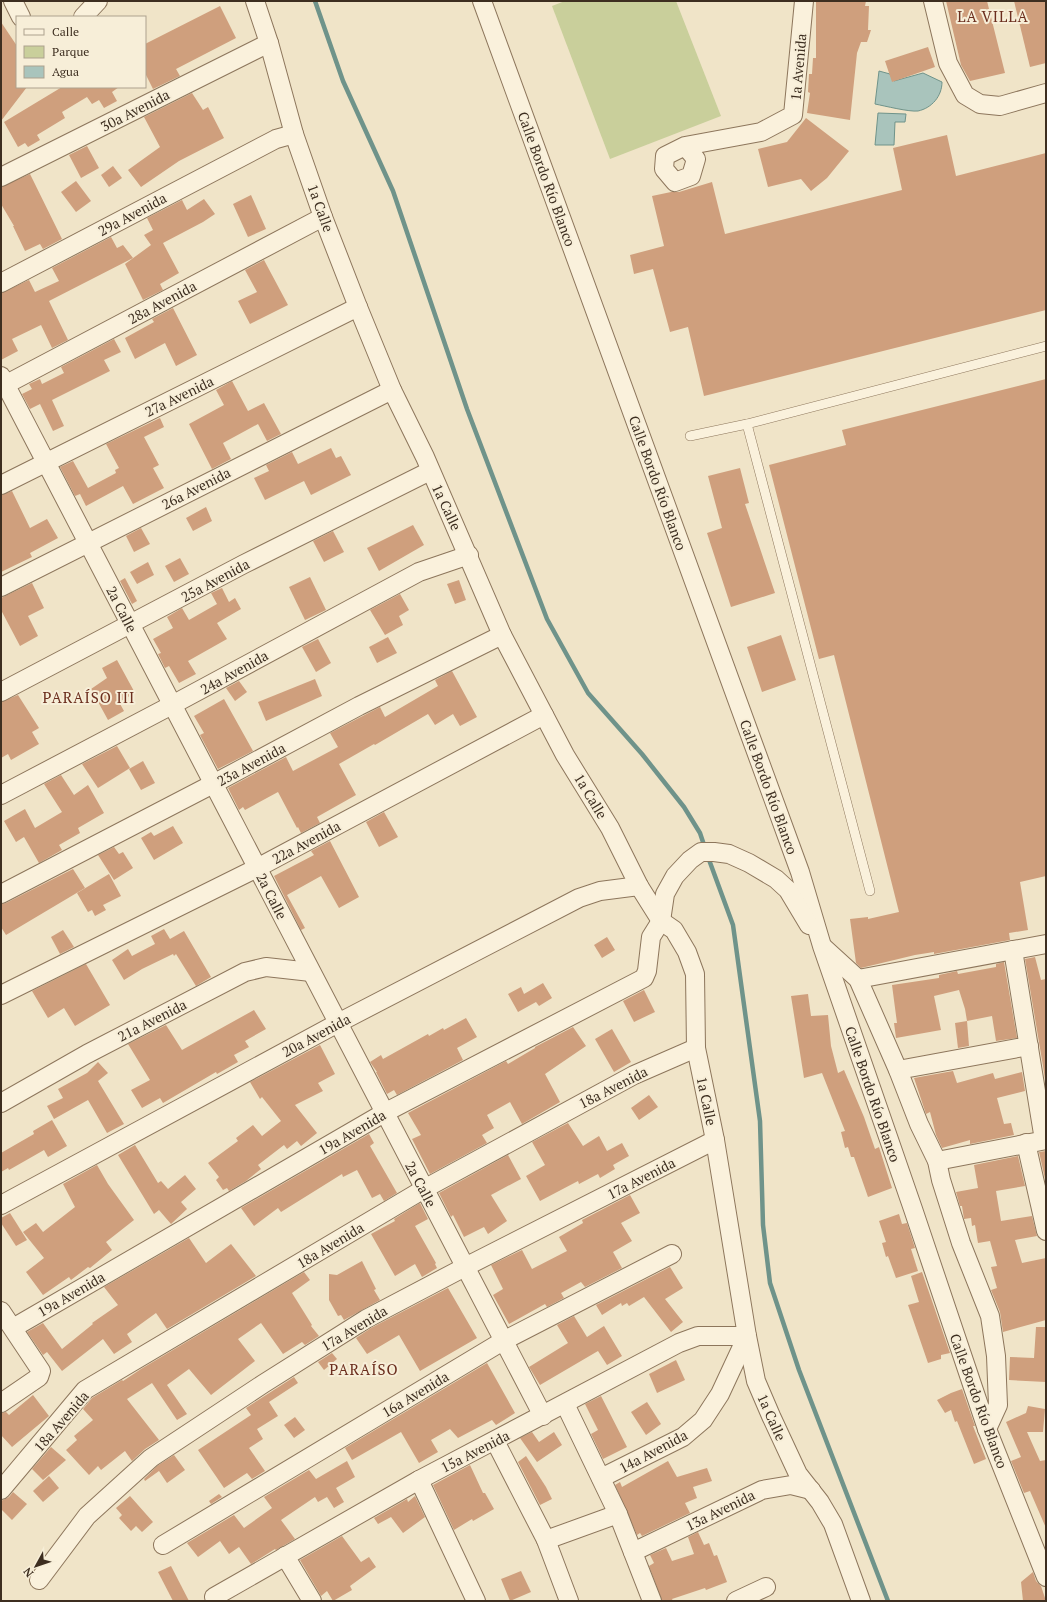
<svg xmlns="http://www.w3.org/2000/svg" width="1047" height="1602" font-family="'PT Serif',serif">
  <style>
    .green { fill: #c9cf9b }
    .water { fill: #a9c4bc; stroke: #6f938a }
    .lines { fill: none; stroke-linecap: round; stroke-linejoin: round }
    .stream { stroke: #6f938a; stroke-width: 4.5 }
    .building { fill: #cf9f7d }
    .lane-casing { stroke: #8d765c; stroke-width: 10 }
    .street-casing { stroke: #8d765c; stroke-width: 20 }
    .lane { stroke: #faf1dc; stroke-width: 9 }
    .street { stroke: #faf1dc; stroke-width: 18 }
    .labels { text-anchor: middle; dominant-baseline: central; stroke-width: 4; stroke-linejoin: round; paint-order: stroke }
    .street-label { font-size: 14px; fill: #3d2e20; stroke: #f7eed8 }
    .neighbourhood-label { font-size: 15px; letter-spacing: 1px; fill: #6b2e1e; stroke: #f7eed8 }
  </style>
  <rect width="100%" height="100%" fill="#f0e4c8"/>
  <polygon class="green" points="565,1 676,1 721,116 610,159 552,6"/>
  <g class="water">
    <path d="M879,71l11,3 4,7 29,-8 19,9c0,14 -10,26 -24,29 -9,1 -33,-5 -43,-7z"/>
    <polygon points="878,113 906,114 905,122 895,122 894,145 875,145"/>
  </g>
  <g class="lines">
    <g class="stream">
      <polyline points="315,1 343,81 393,191 467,409 547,619 588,693 642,754 684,807 700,833 705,848"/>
      <polyline points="708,857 733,925 760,1121 763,1225 770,1283 799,1370 888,1601"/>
    </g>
  </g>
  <g class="building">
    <polygon points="816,1 866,1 865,6 869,6 868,30 871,30 867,42 861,42 857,53 850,120 807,113 810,93 808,92 809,74 812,74 813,58 816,58"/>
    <polygon points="946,1 987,1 1005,73 970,81 961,65"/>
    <polygon points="1014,1 1046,1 1046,63 1030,67"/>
    <polygon points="220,6 236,38 176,69 180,76 153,89 145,73 145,44"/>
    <polygon points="1,22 17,46 17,87 27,87 1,121"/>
    <polygon points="928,47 935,67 892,82 885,61"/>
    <polygon points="62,87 119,87 112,92 117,101 104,108 99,100 92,104 87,97 62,112 65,118 37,135 40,140 28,147 25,143 18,147 4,122"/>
    <polygon points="192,93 203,110 208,107 224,138 179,161 141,187 128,170 160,147 144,117"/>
    <polygon points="806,118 849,151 827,178 811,191 801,179 768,187 758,149 787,142"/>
    <polygon points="947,135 956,176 1046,153 1046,310 704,396 688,327 670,332 653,269 634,274 630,255 664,246 652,196 671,192 679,192 712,182 725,234 902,190 893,148"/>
    <polygon points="87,146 99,168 81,178 69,155"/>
    <polygon points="113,166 122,178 109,187 101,175"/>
    <polygon points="30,174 62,239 43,249 40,244 25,251 13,226 14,226 1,204 1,187"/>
    <polygon points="76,181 91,201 76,212 61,192"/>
    <polygon points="251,195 266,229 248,237 233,204"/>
    <polygon points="204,199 215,214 203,222 163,243 179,273 160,284 163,290 143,300 125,264 151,245 144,235 153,230 147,218 182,200 187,210"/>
    <polygon points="111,237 117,248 123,245 133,258 49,301 68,340 52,348 41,325 12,339 18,351 1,360 1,293 29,280 35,292 59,281 52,268"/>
    <polygon points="264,260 288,305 250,324 238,301 257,292 245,270"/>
    <polygon points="173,308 197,355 176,366 165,343 135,359 125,338 154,322 152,319"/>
    <polygon points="114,339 121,352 104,360 110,371 52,400 64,426 53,431 40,404 30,409 22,394 32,389 29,384 40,379 42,384 64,373 61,367"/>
    <polygon points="1046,379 1046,876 1020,882 1028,930 1009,933 1010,940 934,954 934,952 915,955 861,968 856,963 850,919 868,917 868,919 899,912 834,655 819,659 769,465 846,445 842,430"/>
    <polygon points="232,381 248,411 264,403 281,434 267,441 258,424 223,443 231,459 212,469 189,424 224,405 216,390"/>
    <polygon points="160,418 164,427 144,437 159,465 153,468 164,488 133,504 123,486 86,506 80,494 75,496 60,467 73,461 88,488 116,473 115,470 119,468 106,444"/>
    <polygon points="331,448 336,458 341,456 351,475 311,495 304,481 265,500 254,478 269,471 266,465 292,452 298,464"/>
    <polygon points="740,468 749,503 745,504 775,593 731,607 707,533 722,528 708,476"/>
    <polygon points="12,491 30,528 47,519 58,538 30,553 32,557 1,572 1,495"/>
    <polygon points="206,507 212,521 193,531 186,518"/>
    <polygon points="413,525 424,545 379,571 367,548"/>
    <polygon points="141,528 150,544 134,552 126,536"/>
    <polygon points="333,531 344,552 324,562 313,541"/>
    <polygon points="180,558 189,574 174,582 165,566"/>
    <polygon points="148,562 154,575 137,584 130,572"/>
    <polygon points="310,577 326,610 305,620 289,587"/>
    <polygon points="125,578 137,601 132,604 120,581"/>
    <polygon points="459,580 466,600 455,604 447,584"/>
    <polygon points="32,583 44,608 28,616 38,636 20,646 1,610 1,598"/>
    <polygon points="222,588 229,602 235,598 241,609 217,623 227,639 188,661 196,674 179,683 169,666 165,668 158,654 161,653 153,639 173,628 167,617 182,608 189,620 217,604 211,593"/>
    <polygon points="400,594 409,610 399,616 403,625 385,635 370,610"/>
    <polygon points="781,635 796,680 762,692 747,647"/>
    <polygon points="388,637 397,653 377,663 369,647"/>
    <polygon points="318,639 331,663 316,672 302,647"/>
    <polygon points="117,660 135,693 119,702 124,711 108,720 91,689 107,678 102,668"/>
    <polygon points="452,671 477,717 460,726 453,714 435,725 428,714 375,745 374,744 339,764 356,795 317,817 320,823 301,833 298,827 297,828 278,792 245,810 243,807 239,810 228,788 286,757 293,771 338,747 330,733 380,707 385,717 438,686 435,680"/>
    <polygon points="315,679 322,696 266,721 258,702"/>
    <polygon points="239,681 247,692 235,701 226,688"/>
    <polygon points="18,695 39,728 32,732 39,744 11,760 8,754 1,758 1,702"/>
    <polygon points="224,699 253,751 218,769 200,735 204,733 194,716"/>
    <polygon points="117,746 130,768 98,788 82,764"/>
    <polygon points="143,761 155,783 141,790 129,769"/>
    <polygon points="61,775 74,795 88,785 104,813 78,828 80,833 59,845 62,850 39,863 24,837 16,842 4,821 25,809 35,828 62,812 44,784"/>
    <polygon points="384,812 398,837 379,847 366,822"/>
    <polygon points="173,826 183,843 154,860 141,838 151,832 154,836"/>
    <polygon points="330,841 359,897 339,908 321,876 287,895 305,928 301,930 274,876 314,855 311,851"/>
    <polygon points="114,847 119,854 123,852 133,868 114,880 98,855"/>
    <polygon points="73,869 85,888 6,935 1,927 1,904 6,903"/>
    <polygon points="109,874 121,896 103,905 106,910 95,916 92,910 88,912 77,893"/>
    <polygon points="164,929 170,939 184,931 211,977 196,986 176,954 174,956 173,954 142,969 124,980 112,960 128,949 132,956 155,944 151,936"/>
    <polygon points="63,930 74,947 60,954 51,937"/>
    <polygon points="607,937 615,950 602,958 594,945"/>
    <polygon points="1035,957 1041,980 1046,979 1046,1086 1043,1066 1044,1066 1043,1066 1025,959"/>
    <polygon points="1004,962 1017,1038 996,1041 992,1016 967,1021 965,1009 959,990 934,996 941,1030 896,1038 894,1023 897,1023 892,985 939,978 939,975 957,971 958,974 996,967 996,964"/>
    <polygon points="86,964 110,1005 75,1026 64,1008 48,1018 32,991"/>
    <polygon points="543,983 552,998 539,1006 536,1002 518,1012 508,994 521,987 524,994"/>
    <polygon points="644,990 655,1012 634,1022 623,1001"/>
    <polygon points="808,994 811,1016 828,1015 831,1046 838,1073 844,1070 864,1117 875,1149 879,1147 892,1188 868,1197 854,1157 851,1157 848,1147 845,1148 841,1132 845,1131 822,1073 804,1078 791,996"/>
    <polygon points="254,1010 266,1029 245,1041 249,1047 234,1055 238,1062 217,1074 216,1072 163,1103 160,1098 142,1108 131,1090 150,1080 128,1044 166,1025 182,1050"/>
    <polygon points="466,1018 477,1037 457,1048 463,1060 397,1095 394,1090 387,1094 376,1072 377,1072 370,1062 381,1055 383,1059 428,1034 429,1036 443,1028 444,1030"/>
    <polygon points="967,1021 969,1046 958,1048 955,1023"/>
    <polygon points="573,1027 586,1046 545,1074 560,1102 522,1124 510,1102 487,1115 494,1128 482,1135 487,1143 430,1174 412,1139 421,1135 408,1113 506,1061 508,1064 535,1048 535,1047"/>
    <polygon points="612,1029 631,1062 614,1072 595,1039"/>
    <polygon points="320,1045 335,1074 318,1083 323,1091 295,1105 317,1133 301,1146 297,1141 287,1149 284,1145 258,1165 261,1169 246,1181 229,1191 227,1188 223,1190 216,1180 219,1177 208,1163 238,1141 236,1138 253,1125 262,1136 281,1121 262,1097 260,1099 250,1082"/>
    <polygon points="98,1062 108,1073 98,1081 124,1124 107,1133 88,1100 54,1119 47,1106 63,1098 58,1089 87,1073"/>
    <polygon points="953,1071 957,1083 993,1073 995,1079 1022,1072 1025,1091 997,1098 1004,1124 1011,1123 1014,1135 970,1144 970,1140 942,1148 936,1135 930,1112 926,1114 914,1078"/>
    <polygon points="649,1095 658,1107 639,1120 631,1108"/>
    <polygon points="52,1120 67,1146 48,1157 44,1150 9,1170 8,1168 1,1172 1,1153 34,1134 33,1131"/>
    <polygon points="568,1123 583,1146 599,1136 607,1151 622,1143 629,1156 613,1165 615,1169 600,1178 598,1174 579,1184 578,1181 540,1201 526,1176 545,1165 532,1142"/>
    <polygon points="369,1134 374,1143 370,1146 397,1193 384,1201 380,1194 372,1198 357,1170 343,1177 342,1174 281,1212 278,1208 254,1226 241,1208"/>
    <polygon points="135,1145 158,1183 161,1181 168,1189 185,1175 196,1189 181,1202 187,1209 171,1224 159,1210 154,1214 118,1155"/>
    <polygon points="1046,1151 1046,1183 1039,1152"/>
    <polygon points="508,1155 521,1179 491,1195 507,1221 488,1234 484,1227 464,1237 453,1215 451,1217 439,1193"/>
    <polygon points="1018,1156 1025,1186 996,1191 1001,1221 1032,1216 1037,1236 1015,1240 1022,1263 1046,1258 1046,1320 1003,1332 1000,1312 991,1290 997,1288 991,1267 997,1266 990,1241 978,1243 975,1225 972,1226 971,1218 964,1219 962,1206 960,1206 956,1192 978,1188 974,1165"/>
    <polygon points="97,1165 108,1184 134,1220 106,1242 112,1250 90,1268 88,1267 71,1280 69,1277 43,1295 26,1272 44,1258 23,1232 36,1223 43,1232 75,1207 63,1184"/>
    <polygon points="630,1195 640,1213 621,1223 632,1241 613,1252 622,1268 585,1287 581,1282 561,1293 564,1298 547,1307 545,1304 509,1324 493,1295 503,1289 491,1265 522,1250 532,1269 567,1251 559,1237 583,1223 582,1220"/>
    <polygon points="420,1203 428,1219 415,1226 436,1263 435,1264 437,1268 422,1277 415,1264 395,1276 371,1234 395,1221 394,1219"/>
    <polygon points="10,1213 27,1240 16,1246 1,1223 1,1218"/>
    <polygon points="899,1214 902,1224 907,1223 915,1248 911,1249 918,1271 896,1278 888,1256 886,1257 882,1243 886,1242 879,1221"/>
    <polygon points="189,1238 206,1263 231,1244 256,1276 167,1329 156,1313 127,1334 132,1342 114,1354 103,1339 62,1371 47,1352 43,1355 27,1332 43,1323 62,1349 93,1324 92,1323 118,1305 104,1287"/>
    <polygon points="362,1261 376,1289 374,1290 380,1300 344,1320 341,1315 338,1316 329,1300 329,1274 337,1275"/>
    <polygon points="670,1267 683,1288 665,1299 683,1322 671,1332 644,1297 629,1306 627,1303 622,1306 621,1303 602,1315 596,1305"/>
    <polygon points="304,1272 310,1280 292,1293 312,1325 311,1326 319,1336 305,1345 302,1342 283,1354 261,1323 238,1339 255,1361 211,1395 189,1369 167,1385 187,1414 177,1420 152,1383 127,1399 159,1440 145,1449 132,1461 125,1451 101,1470 98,1466 89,1475 66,1450 77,1440 74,1436 93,1420 83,1409 92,1398 122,1380 123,1381 141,1369"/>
    <polygon points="922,1272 950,1353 941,1355 941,1359 928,1363 908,1305 919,1302 911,1276"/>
    <polygon points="448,1288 477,1338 420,1371 399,1335 367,1354 356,1338 371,1328"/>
    <polygon points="574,1316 587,1337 604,1326 622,1356 607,1365 598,1351 540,1385 529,1367 568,1343 557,1325"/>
    <polygon points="1036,1327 1046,1327 1046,1382 1009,1380 1010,1357 1034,1358"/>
    <polygon points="332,1353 337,1359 324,1370 318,1362"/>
    <polygon points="676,1360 685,1380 657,1393 649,1374"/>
    <polygon points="487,1363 515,1413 496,1425 492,1420 458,1438 450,1429 431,1440 438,1452 419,1463 401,1432 352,1460 345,1448"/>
    <polygon points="294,1377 298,1383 269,1402 278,1416 257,1429 263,1439 249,1448 265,1471 252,1479 247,1473 224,1488 198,1450 251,1415 246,1408"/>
    <polygon points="962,1389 975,1426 973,1426 986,1459 974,1464 957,1421 955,1422 951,1410 945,1413 937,1400 951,1393"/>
    <polygon points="33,1395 49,1416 12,1447 1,1435 1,1413 6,1412 9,1415"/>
    <polygon points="601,1396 627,1447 603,1459 591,1434 598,1430 585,1404"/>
    <polygon points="647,1402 661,1424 646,1435 631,1412"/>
    <polygon points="1028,1406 1045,1409 1043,1432 1027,1432 1040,1461 1046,1460 1046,1528 1030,1491 1024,1493 1011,1461 1021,1457 1006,1422 1026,1413"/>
    <polygon points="295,1417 305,1430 294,1438 284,1425"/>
    <polygon points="532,1432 539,1442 554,1432 562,1445 537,1462 520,1438"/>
    <polygon points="51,1447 66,1460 43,1480 32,1469"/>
    <polygon points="174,1455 185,1470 167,1483 159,1471 145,1481 144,1479 157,1466"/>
    <polygon points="526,1456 546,1487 552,1499 540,1505 518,1462"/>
    <polygon points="347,1461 355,1477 336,1488 344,1502 334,1508 327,1497 318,1502 315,1497 281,1520 295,1539 276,1550 275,1549 251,1564 239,1547 229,1554 220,1541 198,1557 187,1543 234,1515 244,1528 272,1508 264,1497 309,1470 316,1479"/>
    <polygon points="668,1461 677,1477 707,1468 712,1481 693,1487 697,1498 685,1503 690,1513 642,1536 640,1533 637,1535 615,1485 620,1482 622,1487"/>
    <polygon points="470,1465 483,1493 485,1493 494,1509 473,1521 472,1519 454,1530 433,1485"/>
    <polygon points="49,1476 59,1488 43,1502 33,1491"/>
    <polygon points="13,1492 27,1504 12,1520 1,1509 1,1501 9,1497"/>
    <polygon points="219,1494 222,1497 211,1504 209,1501"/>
    <polygon points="130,1496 153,1522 142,1532 136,1526 131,1531 119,1518 122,1515 116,1508"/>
    <polygon points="415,1496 425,1517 403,1533 391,1517 378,1524 374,1518 407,1499 408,1502"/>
    <polygon points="698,1532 704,1545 709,1543 714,1556 717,1555 727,1582 706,1590 705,1588 672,1599 673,1601 662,1601 649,1566 654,1563 650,1555 666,1548 672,1561 694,1554 688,1537"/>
    <polygon points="342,1536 361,1562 369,1557 376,1567 350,1586 352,1590 333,1601 327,1591 321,1596 300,1560"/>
    <polygon points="171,1566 189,1601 173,1601 158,1572"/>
    <polygon points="521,1571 531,1592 510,1601 501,1579"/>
    <polygon points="1033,1572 1036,1581 1041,1586 1046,1601 1023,1601 1021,1582"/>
  </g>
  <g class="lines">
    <defs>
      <g id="lane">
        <polyline points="747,424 870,891"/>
        <polyline points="690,436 747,424 1046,346"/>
      </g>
      <g id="street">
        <polyline points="13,1 21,17"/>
        <polyline points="255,1 269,43 294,134 323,217 358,307 392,390 425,457 502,635 565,755 610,828 639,886 661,921 674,930 687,952 695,974 696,1048 715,1140 747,1336 756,1381 771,1416 798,1474 820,1502 833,1524 861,1601"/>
        <polyline points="482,1 800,872 822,946 913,1209 987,1429 1046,1577"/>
        <polyline points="933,1 948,63 965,95 980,104 1000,106 1046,93"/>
        <polyline points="83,17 98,1"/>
        <polyline points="685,146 696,159 691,176 675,182 664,169 665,156 685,146 761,132 793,115 804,1"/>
        <polyline points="1,177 269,43"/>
        <polyline points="1,283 276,139 294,134"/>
        <polyline points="1,376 543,1416"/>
        <polyline points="1,387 323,217"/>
        <polyline points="1,485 358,307"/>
        <polyline points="1,587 392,390"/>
        <polyline points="1,692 244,564 430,471"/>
        <polyline points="1,795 172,705 419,572 469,555"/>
        <polyline points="1,894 213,784 359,706 502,635"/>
        <polyline points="824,948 858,979 898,1070 919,1124 937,1161 941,1180 961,1243 990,1316 996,1356 998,1405 987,1429"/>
        <polyline points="1013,950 1044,1140"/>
        <polyline points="858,979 1046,944"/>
        <polyline points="1,995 257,868 544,715"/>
        <polyline points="898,1070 1029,1046"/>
        <polyline points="1,1103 87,1054 245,972 266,967 311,972"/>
        <polyline points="1026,1143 1046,1231"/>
        <polyline points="937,1161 1046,1140"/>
        <polyline points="1,1205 338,1023 579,898 600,891 639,886"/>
        <polyline points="1,1311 41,1371 39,1377 1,1403"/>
        <polyline points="13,1328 384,1113 644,978 647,971 651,937 661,921 665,894 675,876 690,860 701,852 714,852 729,854 749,863 776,879 788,890 809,925"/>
        <polyline points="565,1404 618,1514 652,1601"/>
        <polyline points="495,1441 546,1540 569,1601"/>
        <polyline points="419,1480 476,1601"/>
        <polyline points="1,1490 85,1390 424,1189 634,1075 696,1048"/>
        <polyline points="546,1540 618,1514"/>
        <polyline points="163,1545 503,1341 672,1254"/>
        <polyline points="633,1552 762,1490 791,1485 811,1490"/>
        <polyline points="285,1556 312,1601"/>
        <polyline points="39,1580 87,1516 151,1458 263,1384 366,1319 465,1267 715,1140"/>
        <polyline points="214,1597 419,1480 679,1343 698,1336 747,1336 720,1394 703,1420 683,1437 601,1478"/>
        <polyline points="736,1601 766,1587"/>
      </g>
    </defs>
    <use href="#lane" class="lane-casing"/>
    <use href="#street" class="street-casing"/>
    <use href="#lane" class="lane"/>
    <use href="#street" class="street"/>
  </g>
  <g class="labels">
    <g class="street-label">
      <text transform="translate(798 67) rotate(-85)">1a Avenida</text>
      <text transform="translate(135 110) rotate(-27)">30a Avenida</text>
      <text transform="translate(547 179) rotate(70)">Calle Bordo Río Blanco</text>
      <text transform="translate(321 208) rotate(70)">1a Calle</text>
      <text transform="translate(132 214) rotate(-28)">29a Avenida</text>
      <text transform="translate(162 302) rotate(-28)">28a Avenida</text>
      <text transform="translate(179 396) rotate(-26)">27a Avenida</text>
      <text transform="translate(658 483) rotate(70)">Calle Bordo Río Blanco</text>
      <text transform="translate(196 488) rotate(-27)">26a Avenida</text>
      <text transform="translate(447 507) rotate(65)">1a Calle</text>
      <text transform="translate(215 580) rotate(-28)">25a Avenida</text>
      <text transform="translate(122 609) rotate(63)">2a Calle</text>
      <text transform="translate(234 672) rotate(-29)">24a Avenida</text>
      <text transform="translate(251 764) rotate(-28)">23a Avenida</text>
      <text transform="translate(769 787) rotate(70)">Calle Bordo Río Blanco</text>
      <text transform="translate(591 796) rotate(59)">1a Calle</text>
      <text transform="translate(306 842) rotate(-28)">22a Avenida</text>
      <text transform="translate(272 896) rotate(63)">2a Calle</text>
      <text transform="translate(152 1020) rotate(-27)">21a Avenida</text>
      <text transform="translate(316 1035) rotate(-28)">20a Avenida</text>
      <text transform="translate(613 1087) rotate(-27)">18a Avenida</text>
      <text transform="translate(873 1094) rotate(71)">Calle Bordo Río Blanco</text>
      <text transform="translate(707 1101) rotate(78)">1a Calle</text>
      <text transform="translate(352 1132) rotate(-30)">19a Avenida</text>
      <text transform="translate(641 1178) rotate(-27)">17a Avenida</text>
      <text transform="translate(421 1184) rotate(62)">2a Calle</text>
      <text transform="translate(330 1245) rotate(-31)">18a Avenida</text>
      <text transform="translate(71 1294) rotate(-30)">19a Avenida</text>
      <text transform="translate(354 1328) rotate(-31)">17a Avenida</text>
      <text transform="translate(415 1394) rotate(-31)">16a Avenida</text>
      <text transform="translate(979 1401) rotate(70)">Calle Bordo Río Blanco</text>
      <text transform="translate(772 1417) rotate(66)">1a Calle</text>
      <text transform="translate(61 1421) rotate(-49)">18a Avenida</text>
      <text transform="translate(475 1451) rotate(-27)">15a Avenida</text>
      <text transform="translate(653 1451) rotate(-28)">14a Avenida</text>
      <text transform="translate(720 1510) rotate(-26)">13a Avenida</text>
    </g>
    <g class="neighbourhood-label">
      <text x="993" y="16">LA VILLA</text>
      <text x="89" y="697">PARAÍSO III</text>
      <text x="364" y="1369">PARAÍSO</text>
    </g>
  </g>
  <rect width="1047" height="1602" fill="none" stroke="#3d2e20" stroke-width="4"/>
  <rect x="16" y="16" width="130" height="72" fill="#f7eed8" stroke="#ada18e"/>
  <rect x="24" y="29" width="20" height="6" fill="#faf1dc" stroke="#ada18e"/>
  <text x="52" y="36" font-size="12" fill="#3d2e20">Calle</text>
  <rect x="24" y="46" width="20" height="12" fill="#c9cf9b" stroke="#ada18e"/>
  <text x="52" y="56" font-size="12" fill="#3d2e20">Parque</text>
  <rect x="24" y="66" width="20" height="12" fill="#a9c4bc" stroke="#ada18e"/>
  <text x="52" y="76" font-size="12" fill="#3d2e20">Agua</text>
  <g transform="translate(36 1566) rotate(230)" stroke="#f7eed8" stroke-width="3" paint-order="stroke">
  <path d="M0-3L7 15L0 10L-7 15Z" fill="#3d2e20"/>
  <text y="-6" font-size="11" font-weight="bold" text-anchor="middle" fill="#3d2e20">N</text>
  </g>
</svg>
